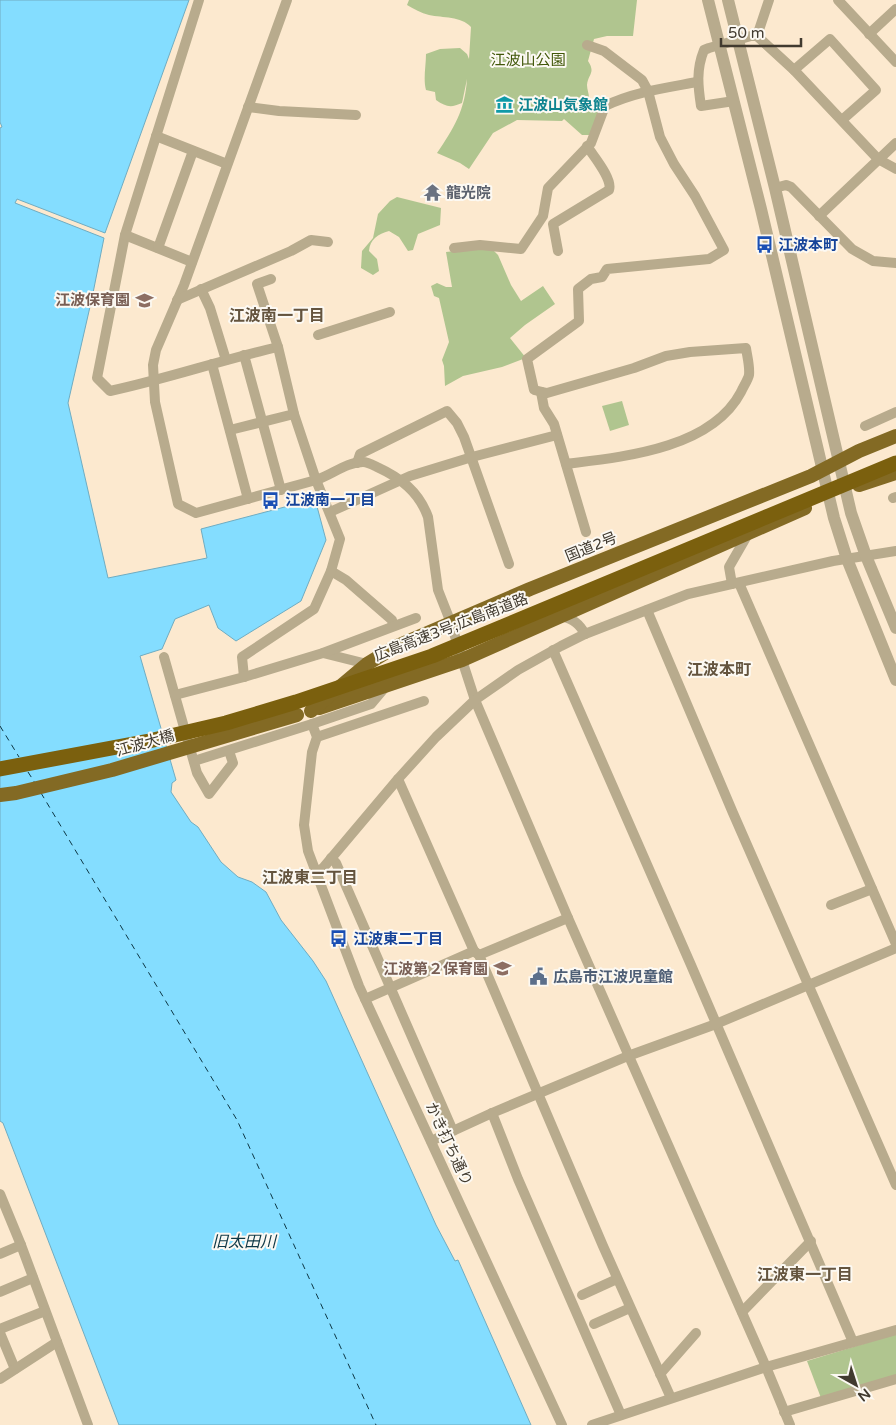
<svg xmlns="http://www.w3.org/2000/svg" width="896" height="1425" font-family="'Varela Round','Noto Sans JP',sans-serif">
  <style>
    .green { fill: #b0c58f }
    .water { fill: #84ddff; stroke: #70acc1 }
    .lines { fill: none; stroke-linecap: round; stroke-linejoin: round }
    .ferry { stroke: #0e3846; stroke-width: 1; stroke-dasharray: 6 5; stroke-linecap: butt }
    .minor { stroke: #b8ab8d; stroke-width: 10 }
    .tertiary { stroke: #b8ab8d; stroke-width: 12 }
    .trunk { stroke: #836a24; stroke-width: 14 }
    .trunk-bridge { stroke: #836a24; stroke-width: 14 }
    .motorway-bridge { stroke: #7b600e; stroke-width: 15 }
    .labels { text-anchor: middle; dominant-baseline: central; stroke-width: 4; stroke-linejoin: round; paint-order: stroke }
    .park-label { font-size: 15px; fill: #415709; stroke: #fcf9f3 }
    .culture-label { font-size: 15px; font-weight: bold; fill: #0d838f; stroke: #fcf9f3; text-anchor: start }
    .worship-label { font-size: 15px; font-weight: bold; fill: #5b616d; stroke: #fcf9f3; text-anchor: start }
    .transit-label { font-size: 15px; font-weight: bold; fill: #164399; stroke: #fcf9f3; text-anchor: start }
    .education-label { font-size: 15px; font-weight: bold; fill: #785e54; stroke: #fcf9f3; text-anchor: end }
    .street-label { font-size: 15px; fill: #413a2f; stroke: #fcf9f3 }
    .service-label { font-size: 15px; font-weight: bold; fill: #4e5e75; stroke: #fcf9f3; text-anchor: start }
    .neighbourhood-label { font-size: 16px; font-weight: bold; fill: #64543e; stroke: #fcf9f3 }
    .water-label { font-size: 16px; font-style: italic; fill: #0e3846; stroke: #fcf9f3 }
  </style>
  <rect width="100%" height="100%" fill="#fce9cf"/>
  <g class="green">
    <path d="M409,0h228l-4,36h-26l-13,3 -6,22c8,12 0,13 -1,24 0,4 2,9 2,13l-4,4 14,11 -9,22h-8l-18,-16 -2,2 -45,-1 -24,13 -24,36 -9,-6 -23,-10c17,-25 28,-43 30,-74l-5,24c-11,5 -16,4 -26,-3l-1,-8 -9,-2c-3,-11 0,-24 0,-36l14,-5 20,-1 7,6 2,5 2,-32c-10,-11 -28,-9 -42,-12 -8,-2 -15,-6 -22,-10z"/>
    <path d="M397,197l44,11 -1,17 -22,9 -5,16 -5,1 -9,-14 -10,-6c-11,3 -19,8 -20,20l8,8 2,12 -6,4 -12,-7 1,-17 11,-13 5,-24 12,-13z"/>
    <polygon points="482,248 494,251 498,255 511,285 521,301 543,286 555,304 525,325 510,338 526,358 523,359 502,367 463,376 445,386 444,366 442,360 449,342 439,298 434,296 431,286 437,283 446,287 452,287 446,252"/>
    <polygon points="622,401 629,425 610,431 602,406"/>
    <polygon points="896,1334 896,1375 821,1398 807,1361"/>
  </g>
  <polygon class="water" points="0,0 189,0 105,233 17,199 15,203 104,238 92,298 68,403 108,578 207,558 201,529 315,499 326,540 301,601 236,641 218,628 209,605 175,619 162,649 140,656 176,780 172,783 171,792 191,822 198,827 221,862 238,877 252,882 266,892 281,920 313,961 326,981 436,1225 455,1261 458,1260 531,1425 119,1425 3,1123 0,1121 0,128 2,127 0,122"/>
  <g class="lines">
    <g class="ferry">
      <polyline points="0,726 19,757"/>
      <polyline points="28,772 35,783"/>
      <polyline points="41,793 237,1120 376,1425"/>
    </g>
    <g class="minor">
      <path d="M199,0l-74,235 -28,143 13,13c56,-12 111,-31 168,-44"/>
      <path d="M287,0l-103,285 -28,65 -3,15 2,37 23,102 18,9 120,-33c16,-5 30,-18 47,-18 5,0 10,3 14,5 24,11 42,25 51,50l10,73 13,33 11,37 13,40 93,218 198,449 24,58"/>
      <polyline points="838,0 896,62"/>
      <polyline points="869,34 896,9"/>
      <polyline points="757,36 794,70 878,159 896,169"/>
      <polyline points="794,70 830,39 876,90 842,120"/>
      <path d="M734,101l-33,5c-3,-20 -5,-36 3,-56l5,-2 42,-12h6l12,-36"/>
      <polyline points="248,107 279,111 356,115"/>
      <polyline points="156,136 227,164"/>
      <polyline points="775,188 786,185 791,187 852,249 873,261 896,263"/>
      <polyline points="819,216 896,143"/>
      <polyline points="125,235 192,262"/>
      <polyline points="158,248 193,151"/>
      <path d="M454,248l26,-3 41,4 22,-33 5,-28 43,-45 14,-37c29,-14 60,-18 92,-24"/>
      <path d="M558,251l-5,-27 56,-34c4,-11 -15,-33 -22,-44"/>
      <polyline points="201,289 210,308 226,360"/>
      <polyline points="177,300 291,251 311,240 328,242"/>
      <polyline points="318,335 390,312"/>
      <polyline points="244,355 281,490"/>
      <polyline points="212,364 248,499"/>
      <polyline points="541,392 544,408 554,424 586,532"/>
      <polyline points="865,426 896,412"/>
      <polyline points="230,430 294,414"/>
      <polyline points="357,463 360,454 447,411 457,423 464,437 509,564"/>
      <path d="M566,464c57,-7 145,-15 175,-72 2,-5 7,-12 8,-17 1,-9 -2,-19 -3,-27l-56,4 -24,4 -32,12 -87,25 -13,-3 -7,-31 52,-38 -1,-32 13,-10 11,-2 5,-8 102,-10 15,-9 -29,-54 -21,-32 -14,-27 -12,-46 -6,-11 -38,-29 -17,-6"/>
      <polyline points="893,498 896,497"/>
      <polyline points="330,512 410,476 472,457 557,435"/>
      <polyline points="331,571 346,580 392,620 393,626"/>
      <polyline points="739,583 896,944"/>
      <polyline points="732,584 729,567 748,534"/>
      <polyline points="647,610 733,813 896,1185"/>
      <path d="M562,616c12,4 17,7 23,18"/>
      <polyline points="553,650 691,965 853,1342"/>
      <polyline points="323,653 367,664"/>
      <polyline points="164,657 197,773 209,794 233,763 229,751"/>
      <polyline points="244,677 242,657 314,609 331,571 340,539 316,480 294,414 278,347 257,284 271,279"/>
      <polyline points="175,695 244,677 323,653 416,618"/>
      <polyline points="312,724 371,704 387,685"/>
      <polyline points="317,737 424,701"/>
      <polyline points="194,761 312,724 317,737 312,752 304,825 308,851 359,986 562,1425"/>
      <polyline points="398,779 474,951 479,955 603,1246 671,1398"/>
      <polyline points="331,858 336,863 453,1131"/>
      <polyline points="317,872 323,868 398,779 436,737 475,700 518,670 561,646 585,634 688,594 833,561 896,551"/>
      <polyline points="831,905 872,889"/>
      <polyline points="479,955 568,918"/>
      <polyline points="365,999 474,951"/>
      <polyline points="492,1113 518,1179 621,1415"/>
      <polyline points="431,1141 492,1113 628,1056 716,1024 896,948"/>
      <polyline points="0,1194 21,1245 88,1425"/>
      <polyline points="0,1254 21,1245"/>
      <polyline points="0,1292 33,1278"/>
      <polyline points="582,1295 617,1279"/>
      <polyline points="742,1312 811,1241"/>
      <polyline points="594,1324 630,1308"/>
      <polyline points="0,1329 45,1311"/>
      <polyline points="0,1333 15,1369"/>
      <polyline points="660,1374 696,1333"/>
      <polyline points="0,1379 57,1342"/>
      <polyline points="784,1412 896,1379"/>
      <polyline points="592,1425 766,1367 896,1330"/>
    </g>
    <g class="tertiary">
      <polyline points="708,0 761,209 834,518 847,559 896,680"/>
      <polyline points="728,0 775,188 851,513 866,556 896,628"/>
    </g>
    <g class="trunk">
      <polyline points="859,485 896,473"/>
      <polyline points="319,708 462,660 805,508"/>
      <polyline points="311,711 367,664 395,647 530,589 811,476 859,451 896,436"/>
    </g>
    <polyline class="trunk-bridge" points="0,795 16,793 112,770 297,715"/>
    <polyline class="motorway-bridge" points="0,769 149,741 226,723 296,702 432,656 896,463"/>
  </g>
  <defs>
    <symbol id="museum-bare" viewBox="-9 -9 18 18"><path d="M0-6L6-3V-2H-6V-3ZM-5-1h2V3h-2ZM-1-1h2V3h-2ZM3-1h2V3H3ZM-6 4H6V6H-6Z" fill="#0f9aa8" stroke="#fcf9f3" stroke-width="2.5" paint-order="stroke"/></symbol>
    <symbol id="temple-bare" viewBox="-9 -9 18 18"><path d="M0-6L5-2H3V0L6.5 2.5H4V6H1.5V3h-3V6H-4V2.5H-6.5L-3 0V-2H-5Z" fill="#6b7280" stroke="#fcf9f3" stroke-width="2.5" paint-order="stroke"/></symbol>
    <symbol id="bus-bare" viewBox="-9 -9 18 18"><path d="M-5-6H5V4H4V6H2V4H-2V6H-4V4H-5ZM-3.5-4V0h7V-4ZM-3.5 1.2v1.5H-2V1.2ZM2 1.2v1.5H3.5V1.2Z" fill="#1a4fb4" stroke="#fcf9f3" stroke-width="2.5" paint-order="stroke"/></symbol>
    <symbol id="school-bare" viewBox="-9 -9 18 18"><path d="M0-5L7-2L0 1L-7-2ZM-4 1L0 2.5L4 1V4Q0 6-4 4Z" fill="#8d6e63" stroke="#fcf9f3" stroke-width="2.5" paint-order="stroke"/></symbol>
    <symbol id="civic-bare" viewBox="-9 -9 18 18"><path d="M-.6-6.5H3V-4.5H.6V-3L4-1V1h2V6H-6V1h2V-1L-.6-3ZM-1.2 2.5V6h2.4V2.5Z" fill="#5c6f8a" stroke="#fcf9f3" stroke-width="2.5" paint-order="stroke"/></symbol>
  </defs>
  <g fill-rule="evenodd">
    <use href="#museum-bare" x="492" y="92" width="25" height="25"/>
    <use href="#temple-bare" x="420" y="180" width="25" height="25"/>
    <use href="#bus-bare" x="752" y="232" width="25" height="25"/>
    <use href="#school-bare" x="132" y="288" width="25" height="25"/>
    <use href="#bus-bare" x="258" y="488" width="25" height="25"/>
    <use href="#bus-bare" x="326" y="926" width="25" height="25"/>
    <use href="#school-bare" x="490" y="956" width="25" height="25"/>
    <use href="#civic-bare" x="526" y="964" width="25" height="25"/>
  </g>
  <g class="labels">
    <g class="park-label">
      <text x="528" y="60">江波山公園</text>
    </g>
    <g class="culture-label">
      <text x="518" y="105">江波山気象館</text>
    </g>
    <g class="worship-label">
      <text x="446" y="193">龍光院</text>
    </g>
    <g class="transit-label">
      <text x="778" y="245">江波本町</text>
      <text x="285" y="500">江波南一丁目</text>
      <text x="353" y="939">江波東二丁目</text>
    </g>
    <g class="education-label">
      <text x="130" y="300">江波保育園</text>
      <text x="488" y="969">江波第２保育園</text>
    </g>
    <g class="street-label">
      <text transform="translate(591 547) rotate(-22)">国道2号</text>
      <text transform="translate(451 627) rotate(-21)">広島高速3号;広島南道路</text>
      <text transform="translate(145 743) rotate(-16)">江波大橋</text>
      <text transform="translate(449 1144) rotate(65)">かき打ち通り</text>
    </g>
    <g class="service-label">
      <text x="553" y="977">広島市江波児童館</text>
    </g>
    <g class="neighbourhood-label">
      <text x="277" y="316">江波南一丁目</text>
      <text x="719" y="670">江波本町</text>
      <text x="310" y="878">江波東二丁目</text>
      <text x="805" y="1275">江波東一丁目</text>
    </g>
    <g class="water-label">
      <text x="244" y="1242">旧太田川</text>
    </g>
  </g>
  <g transform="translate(856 1385) rotate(141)" stroke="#fcf9f3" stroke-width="4" paint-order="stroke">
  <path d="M0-4L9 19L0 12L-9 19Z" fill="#413a2f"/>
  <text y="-8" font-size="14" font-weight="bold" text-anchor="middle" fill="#413a2f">N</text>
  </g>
  <path d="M721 38v8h80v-8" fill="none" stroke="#413a2f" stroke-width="2.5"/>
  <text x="728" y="38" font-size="15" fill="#413a2f" stroke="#fcf9f3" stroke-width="4" paint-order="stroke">50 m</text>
</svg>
